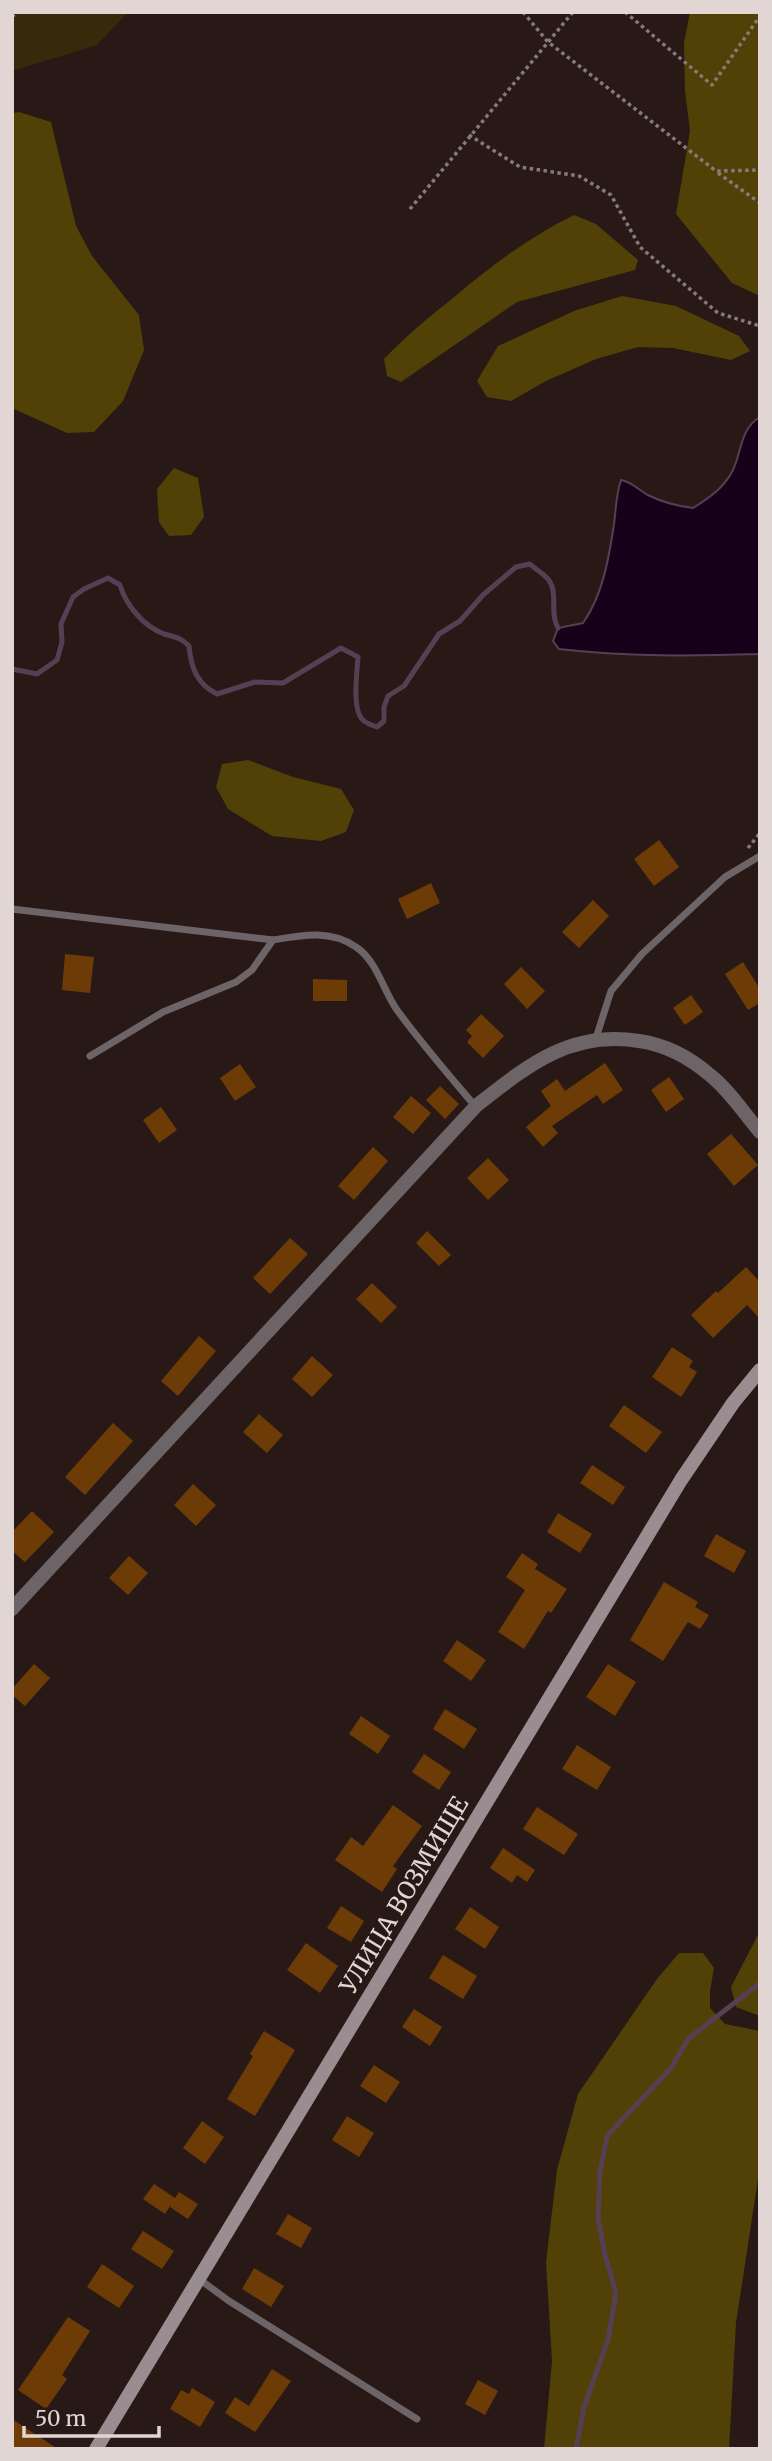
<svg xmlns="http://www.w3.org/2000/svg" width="772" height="2461" font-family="Merriweather,serif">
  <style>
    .green { fill: #352b0b }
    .forest { fill: #514107 }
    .water { fill: #17001a; stroke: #544052; stroke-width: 2 }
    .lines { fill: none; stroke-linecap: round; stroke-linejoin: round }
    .stream { stroke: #544052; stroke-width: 5 }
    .building { fill: #6d3b05 }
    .path { stroke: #877a78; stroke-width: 3.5; stroke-dasharray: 3.5 3.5; stroke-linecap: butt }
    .lane { stroke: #6d6467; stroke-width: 7 }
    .street { stroke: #6d6467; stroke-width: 14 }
    .secondary { stroke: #9a8d91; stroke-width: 14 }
    .labels { text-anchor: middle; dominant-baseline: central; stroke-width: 5; stroke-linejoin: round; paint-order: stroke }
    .street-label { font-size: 24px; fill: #e1d6d4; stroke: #281917 }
  </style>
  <rect width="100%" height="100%" fill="#281917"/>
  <polygon class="green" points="12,12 128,12 97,45 12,71"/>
  <g class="forest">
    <polygon points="690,12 760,12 760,296 732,283 676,214 690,131 685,91 684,43"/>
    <polygon points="19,112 51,122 76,226 92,256 139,315 144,350 123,401 94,432 67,433 12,408 12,113"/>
    <path d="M574,215l22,9 42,36 -3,10 -118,32 -116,80 -14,-6 -3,-17c22,-23 45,-42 69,-61 38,-32 76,-61 121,-83z"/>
    <polygon points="622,296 676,306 739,336 750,351 731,360 673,348 638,347 596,359 546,381 511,401 487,397 477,381 498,346 574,311"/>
    <polygon points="174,468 198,478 204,517 191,535 169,536 159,522 157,489"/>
    <polygon points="248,760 293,777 341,789 354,810 346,832 321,841 272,836 228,809 216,787 222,764"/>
    <polygon points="760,1931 760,2016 736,2007 731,1987"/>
    <polygon points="679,1953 703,1953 714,1968 710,1991 710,2008 725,2024 760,2031 760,2166 736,2323 729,2449 544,2449 552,2361 546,2262 557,2170 578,2094 657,1979"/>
  </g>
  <path class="water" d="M760,417v237c-67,2 -134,3 -201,-5l-6,-8 5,-13 25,-5c20,-28 26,-66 31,-99 2,-15 2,-29 7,-44 12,2 18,11 29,16 14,7 27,10 43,12 16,-10 31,-20 40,-38 9,-19 7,-41 27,-53z"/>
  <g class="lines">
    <g class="stream">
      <path d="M12,669l25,5 20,-14 5,-18 -1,-18 12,-27 11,-8 24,-11 12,7c6,20 23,41 44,49 11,3 16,3 25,12 2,22 8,38 28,48l38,-12 28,1 58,-35 17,9c-1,16 -6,51 4,62 4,5 10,6 15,8l7,-6v-14l4,-11 16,-10 35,-52 21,-13 23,-26 33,-28 14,-3c5,5 13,9 18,15 11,13 1,34 10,49"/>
      <polyline points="576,2449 584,2407 608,2340 616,2293 605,2255 598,2218 600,2172 607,2136 671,2068 688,2039 760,1983"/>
    </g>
  </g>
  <g class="building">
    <polygon points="659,840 679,867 654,886 634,859"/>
    <polygon points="431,883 440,903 407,919 398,899"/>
    <polygon points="593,900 609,916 579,948 562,932"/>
    <polygon points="65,954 94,957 90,993 62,990"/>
    <polygon points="743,962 760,989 760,1003 748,1010 725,974"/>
    <polygon points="521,967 545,991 527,1009 504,984"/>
    <polygon points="313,979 347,980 347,1001 313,1001"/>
    <polygon points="691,995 703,1012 685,1025 673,1008"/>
    <polygon points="481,1014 504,1036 483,1058 467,1042 472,1036 466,1030"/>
    <polygon points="605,1063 623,1090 603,1104 597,1095 552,1126 558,1133 543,1147 526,1127 551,1106 541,1091 557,1079 565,1091"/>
    <polygon points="240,1064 256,1087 235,1101 220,1078"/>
    <polygon points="669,1077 684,1099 666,1112 651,1090"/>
    <polygon points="440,1086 459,1104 445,1119 426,1100"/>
    <polygon points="411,1096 431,1113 413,1134 393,1117"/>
    <polygon points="161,1107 177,1130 159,1143 143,1120"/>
    <polygon points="731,1134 758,1165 734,1186 707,1154"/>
    <polygon points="373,1147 388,1161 354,1200 338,1186"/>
    <polygon points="488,1158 509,1180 488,1200 467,1178"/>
    <polygon points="427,1231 451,1255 439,1266 416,1243"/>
    <polygon points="290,1238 308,1254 270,1294 253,1278"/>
    <polygon points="746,1267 760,1282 760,1319 747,1305 713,1338 691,1315 716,1291 718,1293"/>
    <polygon points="372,1283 397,1307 381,1323 356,1299"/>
    <polygon points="199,1336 216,1351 178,1396 161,1381"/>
    <polygon points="672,1347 693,1361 689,1367 697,1372 681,1397 652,1377"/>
    <polygon points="312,1356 333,1375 312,1397 292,1379"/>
    <polygon points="624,1405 662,1432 646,1453 609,1426"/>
    <polygon points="259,1414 283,1435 267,1453 243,1432"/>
    <polygon points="113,1423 133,1441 85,1495 65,1477"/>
    <polygon points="592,1465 625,1487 613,1505 580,1483"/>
    <polygon points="193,1484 216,1505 196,1526 174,1505"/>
    <polygon points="32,1511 54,1532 25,1562 12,1551 12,1532"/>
    <polygon points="558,1513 592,1534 580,1553 547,1532"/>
    <polygon points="716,1534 746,1551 734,1573 704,1556"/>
    <polygon points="522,1553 538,1564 535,1569 567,1589 551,1613 548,1611 524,1649 498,1632 525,1590 506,1577"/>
    <polygon points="129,1556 148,1573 128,1595 109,1578"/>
    <polygon points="664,1582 698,1602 695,1607 709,1615 700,1629 688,1622 663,1661 630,1640"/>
    <polygon points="457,1640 486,1660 471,1681 443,1661"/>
    <polygon points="34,1664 50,1678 25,1706 12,1695 12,1689"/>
    <polygon points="608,1664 636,1682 615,1716 586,1697"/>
    <polygon points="445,1709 477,1729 464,1749 433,1729"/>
    <polygon points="361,1716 390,1736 378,1754 349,1734"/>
    <polygon points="577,1745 611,1767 597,1790 562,1769"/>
    <polygon points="424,1754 451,1772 439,1790 412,1772"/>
    <polygon points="393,1805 422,1826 393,1866 397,1869 382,1892 335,1860 351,1837 363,1846"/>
    <polygon points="537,1807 578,1834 564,1855 523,1829"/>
    <polygon points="503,1848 535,1870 527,1882 517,1875 512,1883 490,1868"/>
    <polygon points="341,1906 364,1921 351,1942 327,1928"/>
    <polygon points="470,1907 499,1927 485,1949 455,1929"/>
    <polygon points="306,1943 338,1966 320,1993 287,1970"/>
    <polygon points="443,1955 477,1976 463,1999 429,1978"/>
    <polygon points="414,2009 442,2027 430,2046 402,2027"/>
    <polygon points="264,2031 295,2050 255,2116 227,2099 253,2056 250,2054"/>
    <polygon points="374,2065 400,2082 386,2103 360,2086"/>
    <polygon points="347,2116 374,2133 359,2157 332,2140"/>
    <polygon points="202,2121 224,2137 205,2164 183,2148"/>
    <polygon points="154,2184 175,2198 179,2192 198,2204 188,2219 170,2207 172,2203 165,2214 143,2199"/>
    <polygon points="288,2214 312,2228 301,2248 276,2234"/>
    <polygon points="143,2231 174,2251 162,2269 131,2249"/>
    <polygon points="102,2264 134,2286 119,2308 87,2287"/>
    <polygon points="254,2268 284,2286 271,2307 242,2289"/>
    <polygon points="68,2317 90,2331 62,2375 67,2379 46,2409 18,2390"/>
    <polygon points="272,2369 291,2381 255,2432 225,2413 235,2397 249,2406"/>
    <polygon points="478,2380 498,2391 485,2415 465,2404"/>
    <polygon points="192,2388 215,2402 200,2427 170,2409 181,2390 189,2394"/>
    <polygon points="12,2419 58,2449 12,2449"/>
  </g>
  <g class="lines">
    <g class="path">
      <polyline points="523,12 548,42 716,171 760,170"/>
      <polyline points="625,12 712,85 760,16"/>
      <polyline points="12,17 17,12"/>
      <polyline points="469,135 520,167 579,176 611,195 640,247 718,313 760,326"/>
      <polyline points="718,173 760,203"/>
      <polyline points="410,209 573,12"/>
      <polyline points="748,848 760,833"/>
    </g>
    <g class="lane">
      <path d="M12,909l261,31c28,-5 58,-11 83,7 21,14 27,43 41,63 24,33 51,64 78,96"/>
      <polyline points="596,1038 611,991 642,954 725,877 760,856"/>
      <polyline points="90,1056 163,1012 236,982 252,970 273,940"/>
      <polyline points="199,2279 229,2301 417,2419"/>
    </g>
    <path class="street" d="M12,1609l464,-503c51,-40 94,-76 163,-65 28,4 50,16 71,34 19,15 34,38 50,57"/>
    <polyline class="secondary" points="96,2449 681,1480 733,1403 760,1370"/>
  </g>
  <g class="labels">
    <g class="street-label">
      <text transform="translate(404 1895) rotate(-59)">УЛИЦА ВОЗМИЩЕ</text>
    </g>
  </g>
  <rect width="772" height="2461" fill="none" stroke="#e1d6d4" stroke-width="28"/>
  <path d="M24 2426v10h135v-10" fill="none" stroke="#e1d6d4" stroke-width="3.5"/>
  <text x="35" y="2426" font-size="21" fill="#e1d6d4" stroke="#281917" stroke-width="5" paint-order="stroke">50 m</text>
</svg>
